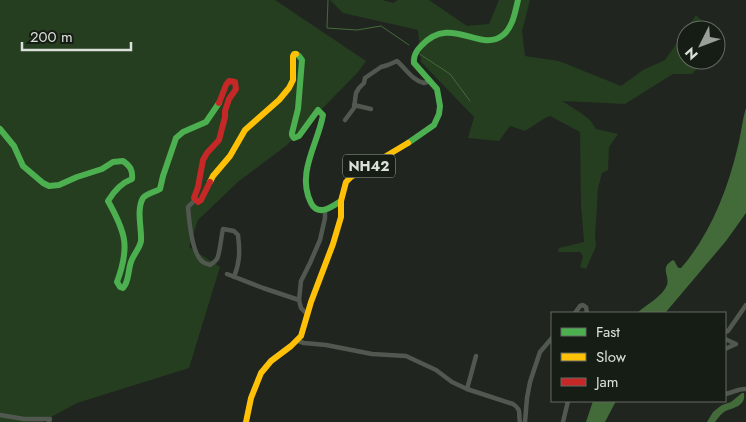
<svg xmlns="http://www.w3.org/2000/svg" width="746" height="422" font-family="Jost,sans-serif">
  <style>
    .green { fill: #253e20 }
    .water { fill: #436b3a }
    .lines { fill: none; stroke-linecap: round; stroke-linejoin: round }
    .stream { stroke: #436b3a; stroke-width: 1 }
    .street { stroke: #51584f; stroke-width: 4.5 }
    .fast { stroke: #4caf50; stroke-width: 6 }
    .slow { stroke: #ffc107; stroke-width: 6 }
    .jam { stroke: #c62828; stroke-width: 6 }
    .labels { text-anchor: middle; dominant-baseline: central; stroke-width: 5; stroke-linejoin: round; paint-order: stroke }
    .shield { fill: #161d14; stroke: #a0a69f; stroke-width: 1 }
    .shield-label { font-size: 14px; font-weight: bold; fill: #dbe0da }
  </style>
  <rect width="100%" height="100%" fill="#20251f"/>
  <g class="green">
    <polygon points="0,0 275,0 366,61 358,72 287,145 239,181 198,220 189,247 220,267 189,368 77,403 42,422 0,422"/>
    <polygon points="330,0 382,0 393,3 398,0 429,0 467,26 489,24 499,0 530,0 522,31 525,56 559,61 621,86 643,70 665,60 686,30 686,60 705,60 692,74 673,74 625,104 562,101 581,113 590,120 596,129 618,134 609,147 608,170 602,173 598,188 595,237 596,246 586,269 580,267 583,256 580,252 558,252 559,248 584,242 581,204 580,132 550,116 545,118 525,131 510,126 499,141 468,138 474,117 421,62 418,30 343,13"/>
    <polygon points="696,15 711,30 686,30"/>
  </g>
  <g class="water">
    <path d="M746,108v105l-20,28 -60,71 -2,1h-27c9,-8 26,-17 30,-28 3,-10 -8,-17 6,-25 3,2 3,6 6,8h2c29,-33 46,-77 56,-118 4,-14 5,-29 9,-42z"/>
    <path d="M742,393h2c2,14 -11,14 -20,19 -4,3 -6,6 -9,10h-8l6,-10 5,-4 4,-3 9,-3z"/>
    <polygon points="593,401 616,401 605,422 586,422"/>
  </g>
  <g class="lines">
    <g class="stream">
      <polyline points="328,0 327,28 357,30 381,26 409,45"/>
      <polyline points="418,53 450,74 470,101"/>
    </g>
    <g class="street">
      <polyline points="354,105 371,109"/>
      <path d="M345,120l9,-12 2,-15 3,-5 5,-5 1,-5 16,-11 7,-2 9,-4c9,8 15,19 27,22l6,-2"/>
      <path d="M195,200l-7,7c1,13 4,48 15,55 2,2 5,2 7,3 3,-2 5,-3 7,-6 3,-6 4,-22 6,-30l11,2 4,4c2,16 2,27 -4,42"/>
      <polyline points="227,274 263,288 299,300 301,308 308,315"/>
      <polyline points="299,300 301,281 310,263 320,240 325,218 325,211"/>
      <polyline points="575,313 580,306 583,305 586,307 587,313"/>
      <polyline points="725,332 728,331 746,305"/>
      <polyline points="725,339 736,344 725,349"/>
      <path d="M298,341l6,2 22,2 46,9 34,2 30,14 16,12 15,7 46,15c9,6 5,9 7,18"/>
      <polyline points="467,389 476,356"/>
      <path d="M725,394c7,-1 14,-6 21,-5"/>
      <polyline points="0,415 24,419 50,419 49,422"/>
      <polyline points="525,422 527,398 530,382 540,352 552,338"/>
      <polyline points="563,422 568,401"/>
    </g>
    <g class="fast">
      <path d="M296,54l3,2 3,4 -4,49 -6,24v2l2,3 5,-2 19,-26 5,5c-5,29 -27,58 -12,88 7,14 21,4 30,-2"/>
      <path d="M0,129l14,17 9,20 20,17 6,3 10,-1 18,-8 25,-8 11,-7 10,-1c7,5 10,9 9,18 -11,4 -18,12 -24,22 18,32 22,46 9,81l3,5 3,1c6,-6 5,-18 8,-26 2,-7 9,-14 10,-21 1,-12 -5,-31 2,-43 3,-4 12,-6 17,-9l3,-13 13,-38 7,-6 23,-10 13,-19"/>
      <path d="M408,143l26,-18 5,-11 1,-8 -3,-17 -23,-26c-1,-7 2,-12 7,-17 30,-33 59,8 82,-11 10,-8 12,-23 15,-35"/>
    </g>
    <g class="slow">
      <polyline points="210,182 213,176 230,156 245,130 279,100 289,88 293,80 293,56 294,54 296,54"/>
      <polyline points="246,422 251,398 261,373 271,361 291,346 301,336 311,302 333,244 341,217 341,201 346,182 351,177 408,143"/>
    </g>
    <polyline class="jam" points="210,182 201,200 198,202 194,198 198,187 203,160 207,153 219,140 225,117 225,111 229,99 236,89 235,82 229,81 226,85 219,103"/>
  </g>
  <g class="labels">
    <rect class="shield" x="343" y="154.5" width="52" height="23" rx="4"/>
    <g class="shield-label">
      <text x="369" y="166">NH42</text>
    </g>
  </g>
  <rect x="551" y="312" width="175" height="90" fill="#161d14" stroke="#656b63"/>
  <rect x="561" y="328" width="25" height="8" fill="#4caf50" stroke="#656b63"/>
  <text x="596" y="337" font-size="15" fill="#dbe0da">Fast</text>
  <rect x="561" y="353" width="25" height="8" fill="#ffc107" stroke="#656b63"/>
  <text x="596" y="362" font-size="15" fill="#dbe0da">Slow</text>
  <rect x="561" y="378" width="25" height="8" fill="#c62828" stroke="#656b63"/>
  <text x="596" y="387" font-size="15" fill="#dbe0da">Jam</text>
  <g transform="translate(701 45) rotate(228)"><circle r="24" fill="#161d14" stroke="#656b63"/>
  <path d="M0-4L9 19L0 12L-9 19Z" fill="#9a9f99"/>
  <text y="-8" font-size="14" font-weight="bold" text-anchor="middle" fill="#dbe0da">N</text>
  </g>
  <path d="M22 42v8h109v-8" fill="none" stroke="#dbe0da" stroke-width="2.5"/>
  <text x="30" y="42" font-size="15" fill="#dbe0da" stroke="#161d14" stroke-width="4" paint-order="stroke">200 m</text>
</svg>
